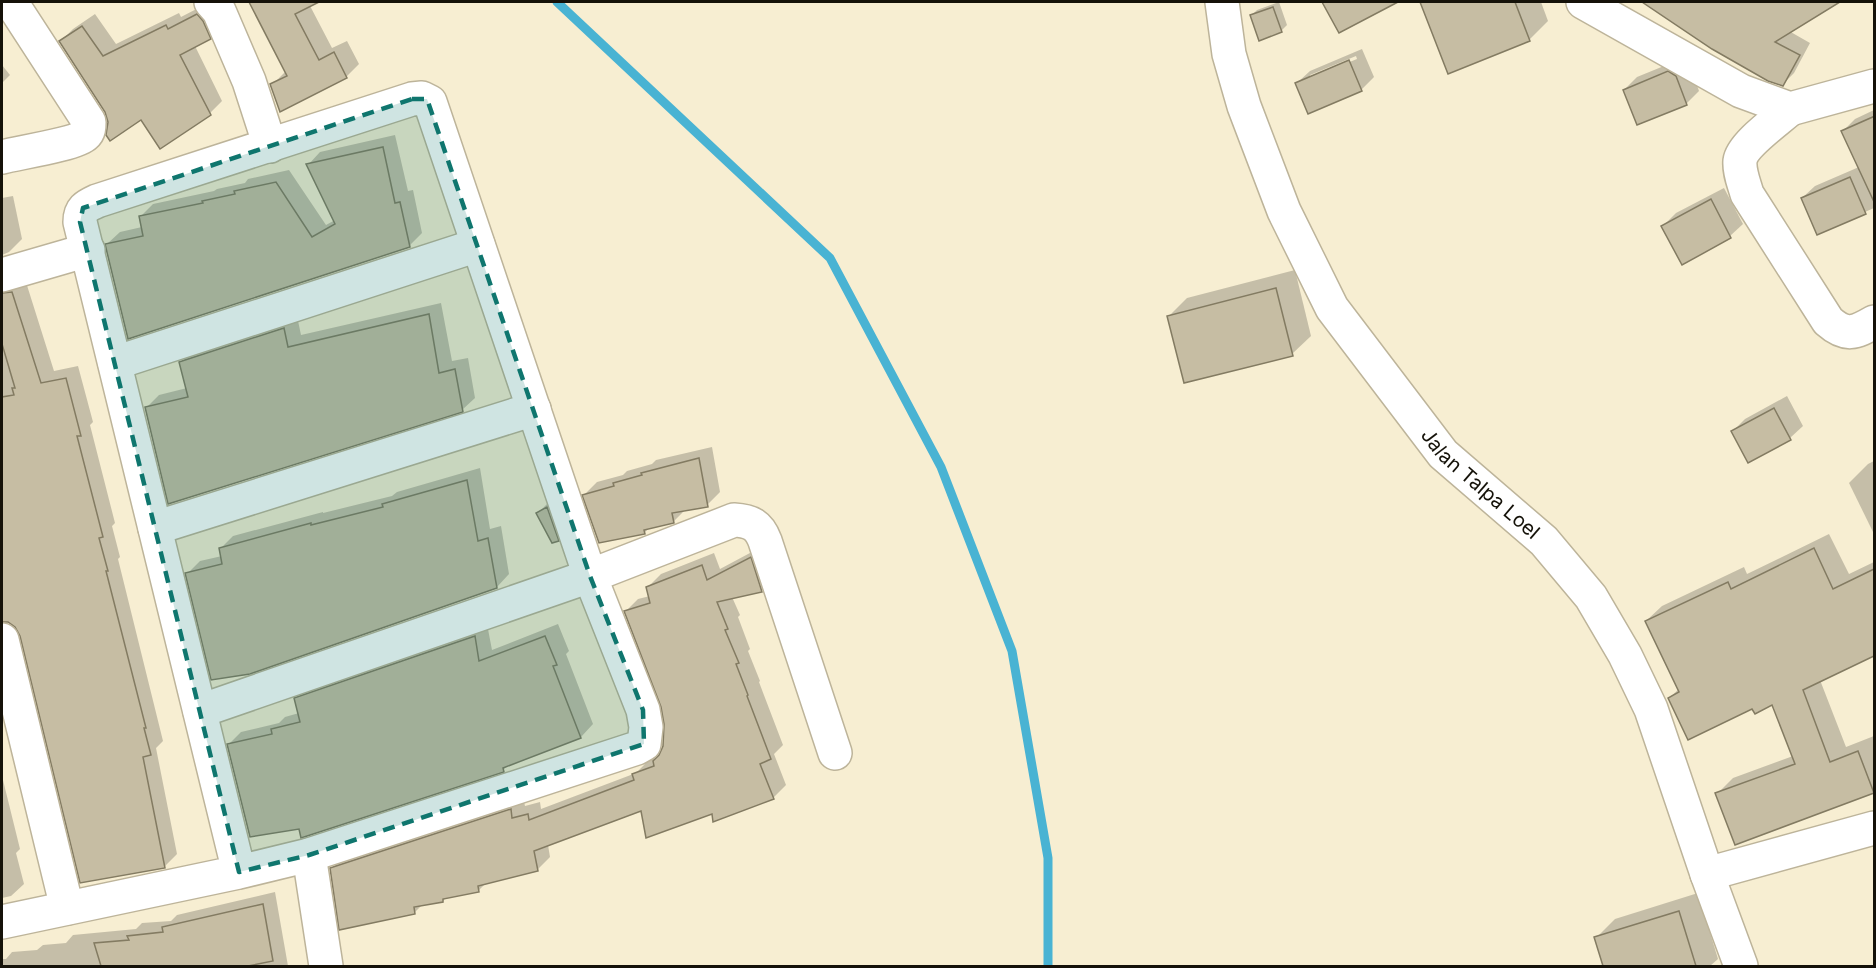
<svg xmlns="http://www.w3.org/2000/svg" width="1876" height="968" font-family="Inter,sans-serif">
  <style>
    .shadow { fill: #0003; fill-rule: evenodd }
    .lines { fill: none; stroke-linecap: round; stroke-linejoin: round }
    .stream { stroke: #49b3d3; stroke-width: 9 }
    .building { fill: #c6bda3; stroke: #837b62; stroke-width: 1.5 }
    .minor-casing { stroke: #bdb49a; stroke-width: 36 }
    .minor { stroke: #fff; stroke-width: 33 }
    .marked { fill: #0f766e; fill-opacity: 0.2; stroke: #0f766e; stroke-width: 4.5; stroke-dasharray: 12 8; stroke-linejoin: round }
    .labels { text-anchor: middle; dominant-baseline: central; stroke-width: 5; stroke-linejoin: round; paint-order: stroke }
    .street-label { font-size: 20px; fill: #151209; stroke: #fff }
  </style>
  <rect width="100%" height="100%" fill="#f7eed2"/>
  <g class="shadow">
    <polygon points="210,2 223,25 210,38 195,46 222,101 210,113 109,122 106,111 61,41 73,29 95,14 116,44 179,13 181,17"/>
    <polygon points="255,2 308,2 332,48 347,41 359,64 346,77 272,85 286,71 252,4"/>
    <polygon points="1279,2 1287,25 1281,31 1251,16 1257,10"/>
    <polygon points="1323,2 1395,2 1339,31"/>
    <polygon points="1454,2 1541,2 1548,21 1529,40 1448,4"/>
    <polygon points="1658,2 1833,2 1826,8 1789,31 1810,43 1794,73 1782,85 1669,18"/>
    <path d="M1362,49l12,28 -13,13 -64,-7 13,-12zM1356,56l1,3 -47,19v-3z"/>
    <polygon points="1681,59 1689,63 1699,91 1687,103 1638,123 1624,90 1637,77"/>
    <polygon points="2,65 10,75 2,83"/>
    <polygon points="1874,110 1874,208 1865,212 1802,198 1815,186 1859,167 1843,131 1855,119"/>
    <polygon points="395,135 408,191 413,190 422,233 409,246 107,244 120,232 142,227 140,217 153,204 214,191 217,189 245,183 248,179 289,170 326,225 335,220 308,165 320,152"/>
    <polygon points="1724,188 1743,224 1730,236 1663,226 1676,213"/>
    <polygon points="13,196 22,239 9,252 2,255 2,198"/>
    <polygon points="1295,270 1311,336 1292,354 1169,316 1187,298"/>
    <polygon points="2,276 25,279 54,371 78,366 93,422 90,425 115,523 112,526 120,557 118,559 163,741 156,748 177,854 164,867 16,626 4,620 2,613"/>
    <polygon points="441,303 452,361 468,358 475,398 462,410 146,408 159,395 187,388 181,362 194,350 297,316 301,335"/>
    <polygon points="1787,396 1803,426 1790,438 1748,461 1733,431 1745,419"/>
    <polygon points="712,447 720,492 707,505 686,509 673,522 650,527 644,533 584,495 597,482 623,475 627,471 652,464 656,460"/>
    <polygon points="1874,461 1874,531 1873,532 1849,483 1868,464"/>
    <polygon points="480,468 490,529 501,526 509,574 497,587 187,574 200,561 222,556 220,549 233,536 323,512 323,513 392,496 397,492"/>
    <polygon points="551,500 570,527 558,540 538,513"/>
    <polygon points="1829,534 1849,574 1874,562 1874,651 1869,657 1820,680 1846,747 1874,736 1874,790 1873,792 1717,794 1733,778 1793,756 1773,703 1753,707 1669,698 1679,689 1646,621 1662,606 1744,567 1747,574"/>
    <polygon points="763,546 774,578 761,591 732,597 740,615 738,617 750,649 748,651 760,681 759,682 783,745 774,754 786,785 773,798 713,812 642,809 548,845 550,857 537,870 487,882 478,891 447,896 443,901 423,904 414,913 332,868 344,856 523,797 525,806 540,802 541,809 636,773 647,762 658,757 664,747 666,724 663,706 626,611 638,599 650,596 648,587 661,574 714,553 720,569"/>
    <polygon points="487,624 492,650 558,624 569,651 566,654 593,724 581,737 510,763 503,770 300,828 229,744 241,732 279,723 285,717 299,713 296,699 309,686"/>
    <polygon points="2,776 20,849 16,853 24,884 11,896 2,898"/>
    <polygon points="275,892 288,966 2,966 2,959 6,959 12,952 37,950 43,945 66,943 73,935 136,929 142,923 171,921 177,915"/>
    <polygon points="1698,893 1718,959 1710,966 1604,966 1596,938 1615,919"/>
  </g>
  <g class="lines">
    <polyline class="stream" points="557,2 830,258 941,467 1012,651 1048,858 1048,966"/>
  </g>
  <g class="building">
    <polygon points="249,2 319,2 295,14 319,60 334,52 347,78 280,112 270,84 287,76"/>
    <polygon points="1322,2 1398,2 1339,33"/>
    <polygon points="1420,2 1515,2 1530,41 1448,74"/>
    <polygon points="1642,2 1840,2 1775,42 1800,55 1783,86 1768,81 1712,49"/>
    <polygon points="1273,7 1282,32 1259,41 1250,15"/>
    <polygon points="197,14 203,21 211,39 180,55 211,115 160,149 141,120 110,141 106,135 108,122 105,112 59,41 82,26 103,56 166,25 168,29"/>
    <polygon points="1349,60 1362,91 1308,114 1295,83"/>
    <polygon points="1668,71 1676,76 1687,105 1637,125 1623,90"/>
    <polygon points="1875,116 1875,204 1841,131"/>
    <polygon points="383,147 395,203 400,202 410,247 128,339 105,244 143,236 139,216 203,203 202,201 235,194 234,191 276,182 312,237 335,224 306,164"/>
    <polygon points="1850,177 1866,214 1817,235 1801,198"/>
    <polygon points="1711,199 1731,238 1682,265 1661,226"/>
    <polygon points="1276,288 1293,356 1184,383 1167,316"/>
    <polygon points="12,292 41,383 66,378 81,436 77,436 103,537 99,538 108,571 106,571 146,728 144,728 151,755 143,757 165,868 80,883 20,636 15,627 8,622 2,622 2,397 14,395 12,388 15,388 2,344 2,293"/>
    <polygon points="429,314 439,373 455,369 463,412 168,504 145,407 188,397 179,362 284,328 288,347"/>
    <polygon points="1774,408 1791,440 1748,463 1731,431"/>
    <polygon points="699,458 708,507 672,513 674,523 644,530 645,534 599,543 582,495 614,486 613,483 642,475 641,473"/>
    <polygon points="467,480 478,541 488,538 497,588 250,674 211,680 185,573 222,564 219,548 311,523 311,525 383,507 382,504"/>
    <polygon points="547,507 559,541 552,543 536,513"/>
    <polygon points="1814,548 1833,589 1874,569 1874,656 1803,690 1830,762 1858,751 1874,793 1735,845 1715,793 1795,764 1772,705 1755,714 1752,709 1688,740 1668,698 1679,692 1645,621 1728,582 1731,589"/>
    <polygon points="751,557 762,592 717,602 728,629 725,630 739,663 736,664 748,695 747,696 771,759 760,764 774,799 713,822 712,814 646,838 641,811 534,851 538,871 478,886 479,892 443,899 443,902 414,907 415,914 339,930 330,868 511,809 512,818 528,814 529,820 634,780 632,774 654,766 653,761 659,755 663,746 664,724 661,707 624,611 650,603 646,587 702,565 707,580"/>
    <polygon points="475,636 479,661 545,636 557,665 553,666 581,738 503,768 504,772 304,837 301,838 299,829 250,837 227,744 272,734 271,729 300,722 294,698"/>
    <polygon points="263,904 273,961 248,966 101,966 94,943 129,940 127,936 163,932 162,927"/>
    <polygon points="1679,911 1696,966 1603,966 1594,937"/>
  </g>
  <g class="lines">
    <defs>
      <g id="minor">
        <polyline points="211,2 219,11 249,81 270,146"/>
        <path id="s1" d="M1222,2l7,52 15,52 40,105 48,97 111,146 101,87 47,56 34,58 26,54 56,165 34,92"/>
        <polyline points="1583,2 1741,91 1790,109 1874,86"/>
        <path d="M1790,109c-12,11 -48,36 -50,52 -1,11 4,22 7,33l81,127c18,16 27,12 46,1"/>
        <path d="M2,157c15,-4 74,-13 83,-22 4,-3 4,-8 4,-13l-78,-120"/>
        <polyline points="2,275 88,250"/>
        <polyline points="115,363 478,245"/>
        <polyline points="155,528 534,409"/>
        <polyline points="2,640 67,908"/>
        <path d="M200,711l390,-135 144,-56c17,1 25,5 31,21l70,212"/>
        <polyline points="309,855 326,966"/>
        <polyline points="1707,874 1874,828"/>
        <path d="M2,922l237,-50 70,-17 328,-107 7,-4 2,-17 -3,-17 -53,-134 -160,-474 -8,-4 -10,1 -315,102c-11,5 -17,8 -17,21l159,650"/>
      </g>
    </defs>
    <use href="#minor" class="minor-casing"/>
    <use href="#minor" class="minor"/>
  </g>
  <path class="marked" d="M412,99h15l163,477 53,134 1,34 -335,111 -70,17 -159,-650 3,-14z"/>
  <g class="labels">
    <g class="street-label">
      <text stroke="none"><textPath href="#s1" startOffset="558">Jalan Talpa Loel</textPath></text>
    </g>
  </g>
  <rect width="1876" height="968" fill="none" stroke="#151209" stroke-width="6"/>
</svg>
